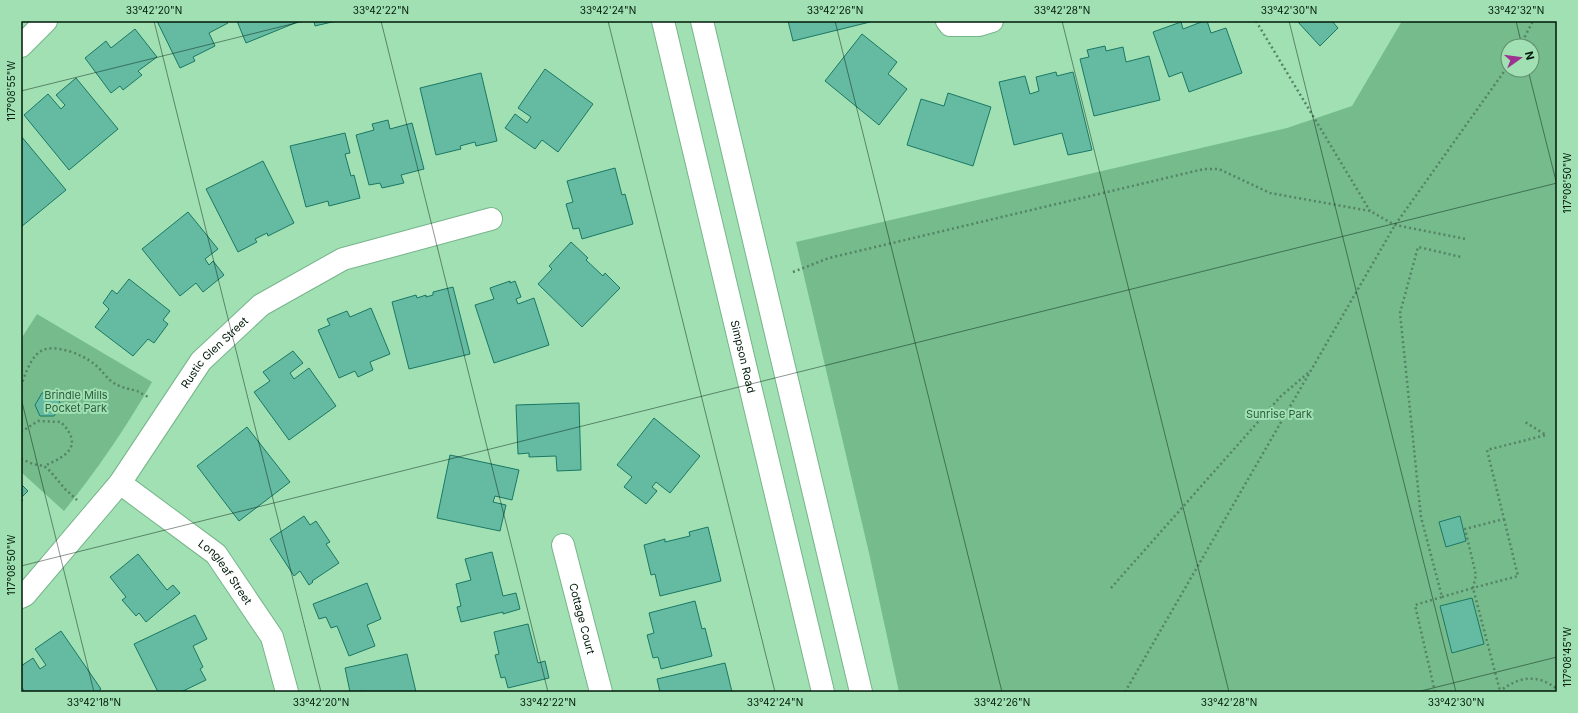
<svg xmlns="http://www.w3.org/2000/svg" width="1578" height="713" font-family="Inter,sans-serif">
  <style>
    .green { fill: #75bb8b; fill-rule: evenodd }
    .building { fill: #65baa2; stroke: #1b7863 }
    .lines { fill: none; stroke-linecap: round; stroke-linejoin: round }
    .minor-casing { stroke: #76b58a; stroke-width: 24 }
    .secondary-casing { stroke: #76b58a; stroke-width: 24 }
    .path { stroke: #558364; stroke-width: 2.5; stroke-dasharray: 2 3; stroke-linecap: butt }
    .minor { stroke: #fff; stroke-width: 22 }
    .secondary { stroke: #fff; stroke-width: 22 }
    .ticks { fill: none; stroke: #01190a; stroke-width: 1; stroke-opacity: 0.45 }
    .labels { text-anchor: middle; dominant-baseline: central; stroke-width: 4; stroke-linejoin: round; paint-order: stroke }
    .street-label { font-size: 11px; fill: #01190a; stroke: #a0e0b3 }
    .park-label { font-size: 11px; fill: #2b5e3d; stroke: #a0e0b3 }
    .neatline { fill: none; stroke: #01190a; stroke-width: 1.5 }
    .ticks-label { font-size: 10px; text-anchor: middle; fill: #01190a }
  </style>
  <rect width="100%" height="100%" fill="#a0e0b3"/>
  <g class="green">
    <path d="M1402,21h155v671h-658l-30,-139 -73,-311 491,-114 65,-22zM1508,46h24v24h-24z"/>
    <path d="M37,314l115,68c-26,46 -55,88 -88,129l-43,-39v-133z"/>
  </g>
  <g class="building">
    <polygon points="157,21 226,21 228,23 209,33 215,46 193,57 195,61 180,68"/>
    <polygon points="237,21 300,21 246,43"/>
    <polygon points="314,21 336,21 315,26"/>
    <polygon points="788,21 869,21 870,22 793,41"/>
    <polygon points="1204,21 1207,21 1211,33 1226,28 1242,73 1189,92 1182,72 1169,77 1153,32 1181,22 1183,29"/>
    <polygon points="1297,21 1332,21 1338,28 1320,46"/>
    <polygon points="135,29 157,57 138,71 142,75 123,90 120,86 111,93 85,58 106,41 111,48"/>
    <polygon points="862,34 897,62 888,74 907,89 879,125 825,81"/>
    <polygon points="1105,46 1106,51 1123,47 1126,62 1149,56 1160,100 1094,116 1080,59 1089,57 1087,50"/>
    <polygon points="545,69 593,104 558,152 542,140 535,149 505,128 515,114 527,123 531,117 518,108"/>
    <polygon points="1056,72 1057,76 1073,72 1092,150 1068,155 1062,133 1014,145 999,82 1025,76 1030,94 1039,91 1036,77"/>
    <polygon points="481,73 497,141 476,146 475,142 460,146 461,149 436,155 420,88"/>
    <polygon points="76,78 118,129 69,170 24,115 48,94 61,109 65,105 56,95"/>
    <polygon points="948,93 991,107 973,166 907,145 921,99 944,106"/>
    <polygon points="388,120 390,129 412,123 424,169 401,175 404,183 382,188 380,183 369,185 356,135 374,130 372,124"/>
    <polygon points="345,133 350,153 345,154 351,176 354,175 360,198 329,206 328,201 306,207 290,146"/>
    <polygon points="21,136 66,190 21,227"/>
    <polygon points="263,161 294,223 268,236 267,233 255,239 257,242 238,252 206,189"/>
    <polygon points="615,168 622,195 625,194 633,224 582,239 579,228 573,229 566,204 573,202 567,181"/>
    <polygon points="188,212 218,249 205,259 209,265 213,261 224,275 203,292 196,283 180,296 142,249"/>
    <polygon points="571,242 588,258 586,260 603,276 605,273 620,288 582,327 538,284 552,269 549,266"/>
    <polygon points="129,279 170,311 163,320 168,324 154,343 148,339 133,356 95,327 109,309 103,303 112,290 117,294"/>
    <polygon points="510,281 510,283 515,281 521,297 516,299 518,304 534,298 549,345 494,363 475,305 494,299 490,288"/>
    <polygon points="453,287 470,354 409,369 392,302 416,295 417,298 426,295 426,297 433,295 433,292"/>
    <polygon points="371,308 390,354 370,362 373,370 358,377 355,371 339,378 318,330 330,325 327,319 347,311 350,317"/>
    <polygon points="293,351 303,363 290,373 294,379 309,368 336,406 289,440 254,392 270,381 263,372"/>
    <polygon points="42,393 55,393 61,405 54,416 40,416 35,405"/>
    <polygon points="579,403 581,470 557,471 556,456 529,457 529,453 518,454 516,405"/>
    <polygon points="654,418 700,456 670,493 656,482 652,487 657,491 646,504 624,487 632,477 617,465"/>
    <polygon points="247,427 290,482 239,521 197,466"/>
    <polygon points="450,455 519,470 512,500 495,496 493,502 506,505 500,531 437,518"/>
    <polygon points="21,484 28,491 21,498 23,500 21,502"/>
    <polygon points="304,516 310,525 316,521 330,542 326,544 339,563 312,581 313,582 309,585 300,571 294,576 270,539"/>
    <polygon points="1460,516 1466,541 1446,547 1439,522"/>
    <polygon points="708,527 721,581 660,596 655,574 651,575 644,545 665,539 665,542 690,536 689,532"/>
    <polygon points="492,552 503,596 516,593 520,609 503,614 503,612 461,622 457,607 461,606 456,584 471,580 465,559"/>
    <polygon points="138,554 167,590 173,585 180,593 146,622 139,613 136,616 122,600 126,597 110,577"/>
    <polygon points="367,583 381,619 367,625 375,646 349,656 337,626 331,628 326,617 319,619 313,604"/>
    <polygon points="1472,598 1484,644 1452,653 1440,606"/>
    <polygon points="695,601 702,629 705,628 712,656 661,669 658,657 653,658 647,635 654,633 649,613"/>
    <polygon points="195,615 207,639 193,646 203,667 200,669 206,680 181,692 158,692 134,644"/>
    <polygon points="528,624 538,663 545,661 549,678 508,688 505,677 501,678 495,655 499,654 494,632"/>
    <polygon points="61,631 101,689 97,692 25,692 21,686 21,666 33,658 40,669 46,665 35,649"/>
    <polygon points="407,654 416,692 365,692 365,691 350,692 345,668"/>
    <polygon points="725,663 732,692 660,692 657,679"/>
  </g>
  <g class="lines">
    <defs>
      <g id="minor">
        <polyline points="947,21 950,25 979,25 992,21"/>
        <polyline points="21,46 46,21"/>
        <path id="s1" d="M120,483l96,71 56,83 15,55"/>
        <path id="s2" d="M563,545l38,147"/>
        <path id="s3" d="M21,597l4,-2 95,-112 81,-122 60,-56 82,-46 148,-40"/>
      </g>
      <g id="secondary">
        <path id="s4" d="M663,21l160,671"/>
        <polyline points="702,21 861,692"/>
      </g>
    </defs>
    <use href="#minor" class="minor-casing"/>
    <use href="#secondary" class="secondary-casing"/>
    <g class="path">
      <polyline points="1256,21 1370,211"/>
      <polyline points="1520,46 1533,21"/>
      <polyline points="793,272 829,258 1204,169 1219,169 1270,193 1370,211 1395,225 1466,239"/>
      <path d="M21,386c4,-11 10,-31 22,-36 13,-6 41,5 51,14 7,5 11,12 17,17 9,7 16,7 26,10 4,2 9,5 13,7"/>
      <path d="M21,432l17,-11 23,1c23,24 6,34 -17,44"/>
      <polyline points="21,459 33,464 44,466 50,471 65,489 77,500"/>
      <polyline points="1504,519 1518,576 1473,588 1476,575 1465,529 1504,519 1487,450 1546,435 1525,422"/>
      <polyline points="1111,588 1281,396 1308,373"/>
      <polyline points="1442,597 1473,588 1500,691"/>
      <polyline points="1125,692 1395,225 1508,66"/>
      <polyline points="1435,692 1415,605 1442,597 1421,517 1400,313 1418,247 1461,257"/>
      <path d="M1499,692c18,-15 38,-19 58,-3"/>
    </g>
    <use href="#minor" class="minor"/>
    <use href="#secondary" class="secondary"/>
  </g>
  <path class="ticks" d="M154,21l167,671M381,21l167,671M608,21l167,671M835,21l167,671M1062,21l167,671M1289,21l167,671M1516,21l6,25M1528,70l29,115M21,91l283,-70M21,398l73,294M21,566l1536,-383M1417,692l140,-35"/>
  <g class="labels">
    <g class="street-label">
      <text stroke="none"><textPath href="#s3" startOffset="313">Rustic Glen Street</textPath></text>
      <text stroke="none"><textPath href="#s4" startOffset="345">Simpson Road</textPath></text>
      <text stroke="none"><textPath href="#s1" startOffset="139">Longleaf Street</textPath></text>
      <text stroke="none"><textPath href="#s2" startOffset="76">Cottage Court</textPath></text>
    </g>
    <g class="park-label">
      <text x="76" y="395">Brindle Mills<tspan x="76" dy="13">Pocket Park</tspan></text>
      <text x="1279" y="414">Sunrise Park</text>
    </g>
  </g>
  <rect width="1578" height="713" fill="none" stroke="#a0e0b3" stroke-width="44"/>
  <g transform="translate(1520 58) rotate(76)"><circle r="19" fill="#a0e0b3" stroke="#60906f"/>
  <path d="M0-3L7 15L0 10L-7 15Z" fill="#9e3090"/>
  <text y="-6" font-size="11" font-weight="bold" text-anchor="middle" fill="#01190a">N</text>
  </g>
  <rect x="22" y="22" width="1534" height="669" class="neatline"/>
  <g class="ticks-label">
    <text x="154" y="14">33°42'20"N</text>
    <text x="381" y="14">33°42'22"N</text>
    <text x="608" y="14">33°42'24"N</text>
    <text x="835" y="14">33°42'26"N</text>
    <text x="1062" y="14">33°42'28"N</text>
    <text x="1289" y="14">33°42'30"N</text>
    <text x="1516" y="14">33°42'32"N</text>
    <text transform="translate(11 91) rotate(-90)" y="4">117°08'55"W</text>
    <text transform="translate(1567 183) rotate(-90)" y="4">117°08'50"W</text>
    <text transform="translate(11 565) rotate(-90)" y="4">117°08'50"W</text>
    <text transform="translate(1567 657) rotate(-90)" y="4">117°08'45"W</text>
    <text x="94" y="706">33°42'18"N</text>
    <text x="321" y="706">33°42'20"N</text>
    <text x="548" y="706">33°42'22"N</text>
    <text x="775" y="706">33°42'24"N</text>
    <text x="1002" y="706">33°42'26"N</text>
    <text x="1229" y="706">33°42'28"N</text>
    <text x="1456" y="706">33°42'30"N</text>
  </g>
</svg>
